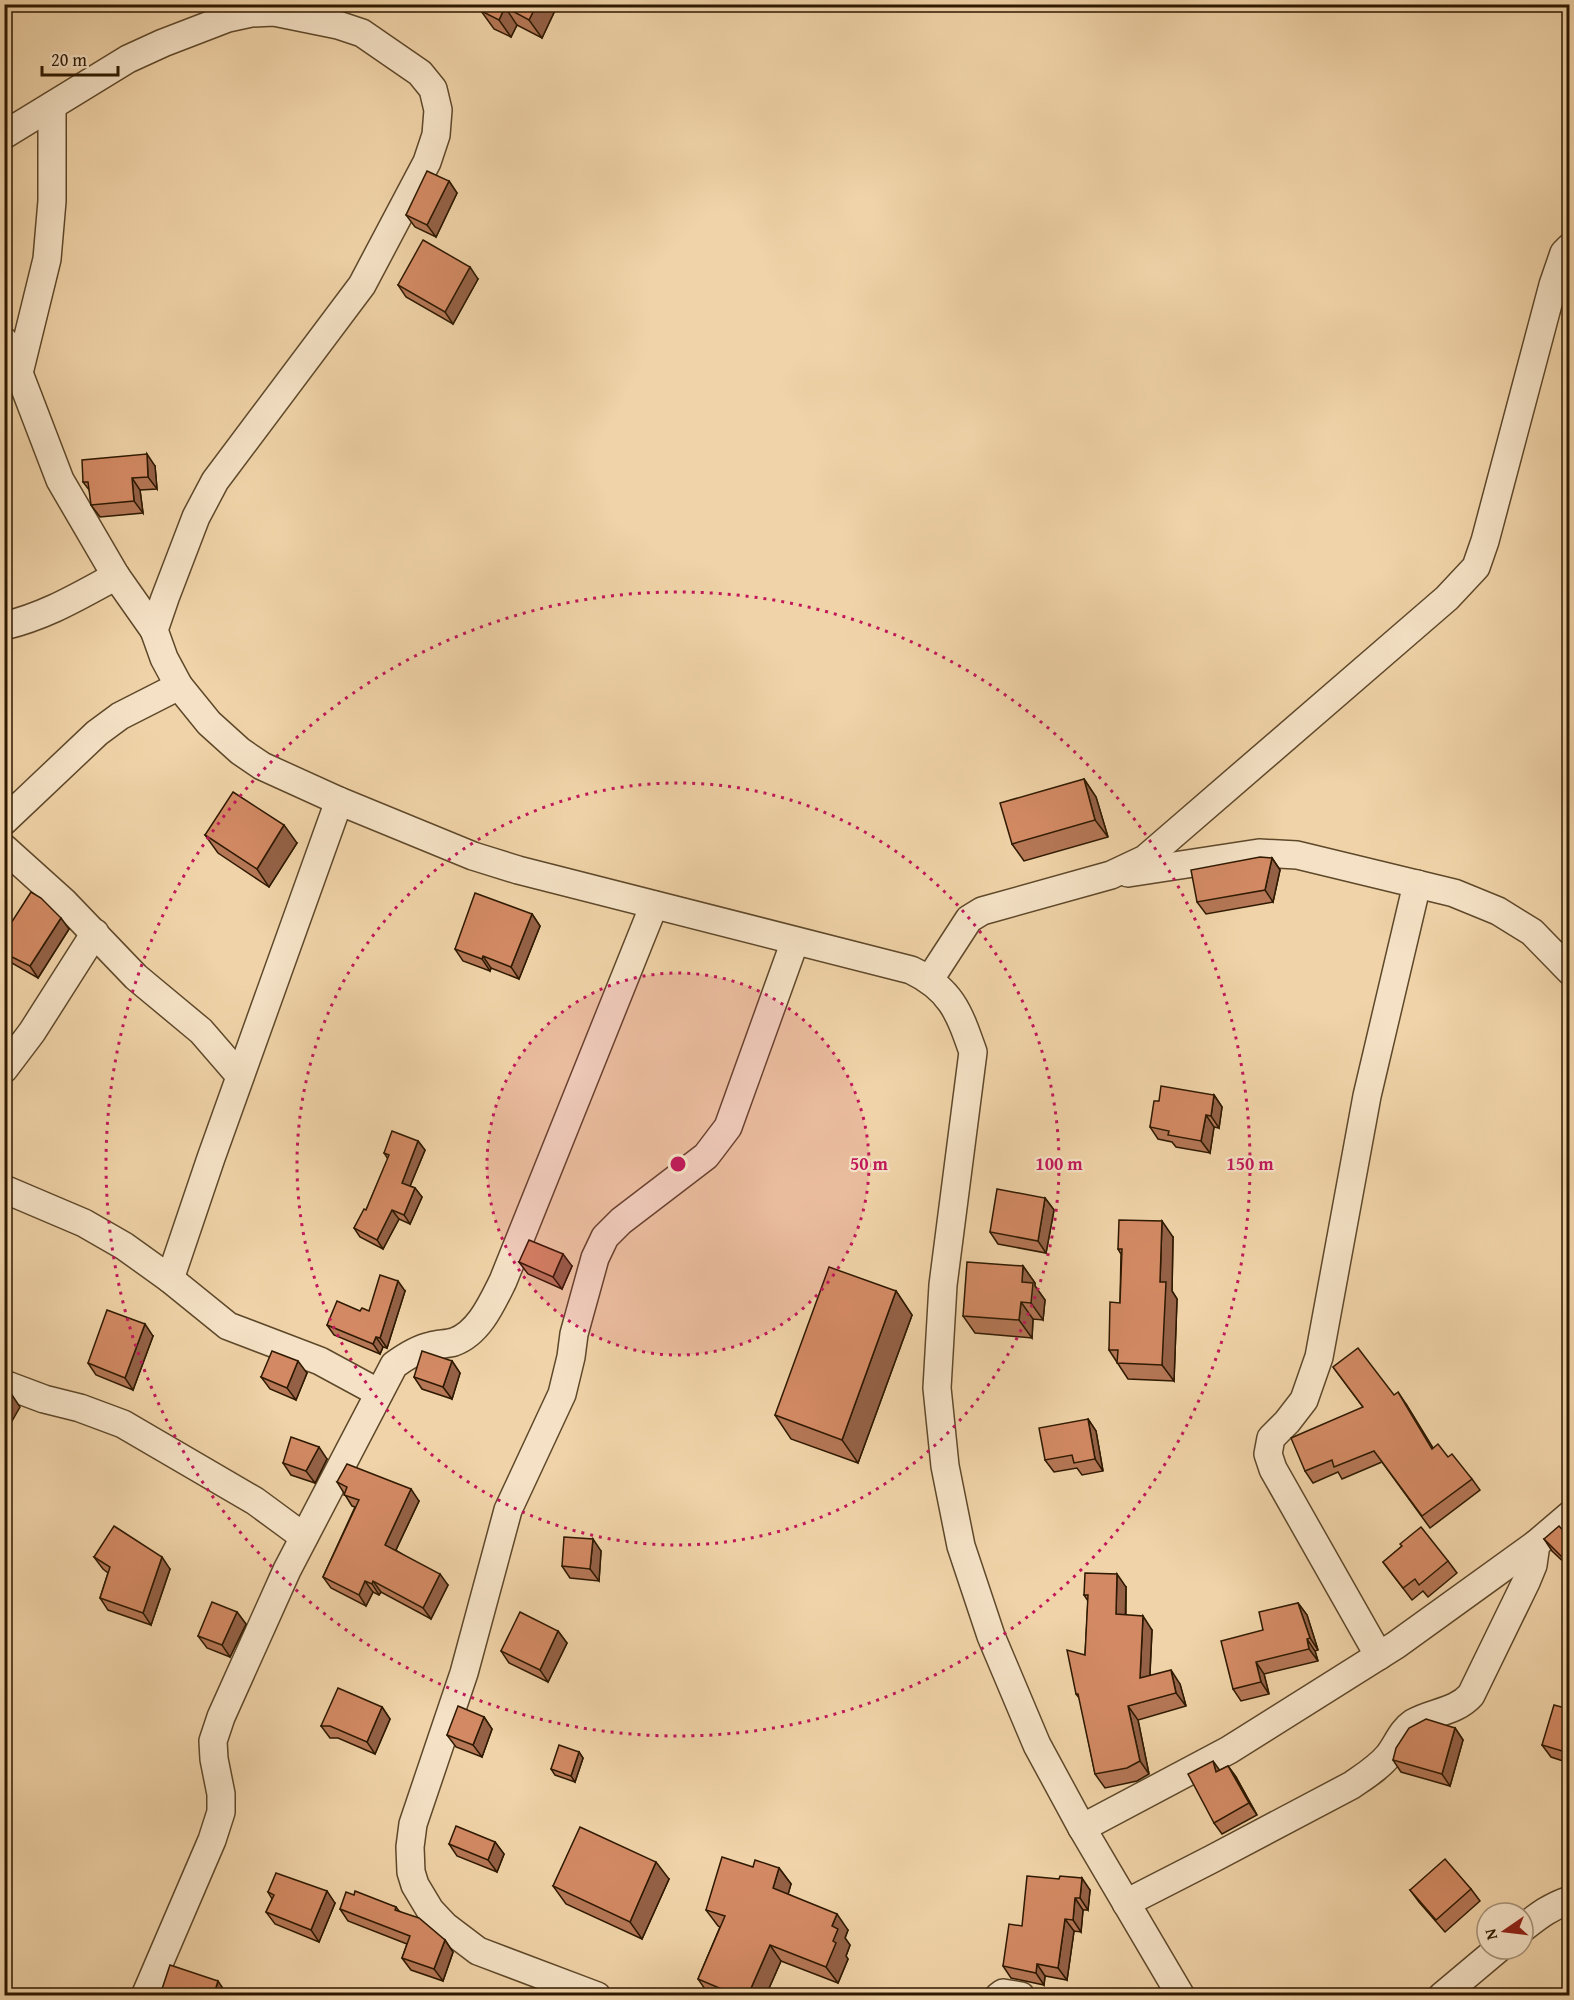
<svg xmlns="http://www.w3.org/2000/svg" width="1574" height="2000" font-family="'Gentium Book Plus',serif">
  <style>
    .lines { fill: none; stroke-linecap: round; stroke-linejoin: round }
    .street-casing { stroke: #5e482a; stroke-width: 30 }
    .street { stroke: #f5e2c6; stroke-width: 27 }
    .wall { fill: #b57756; stroke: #2e1900; stroke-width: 1.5 }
    .shaded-wall { fill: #946146; stroke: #2e1900; stroke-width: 1.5 }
    .building { fill: #d38a64; stroke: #2e1900; stroke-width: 1.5 }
    .ring { fill: none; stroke: #c2185b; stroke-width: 3; stroke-dasharray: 3 6 }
    .centre { fill: #c2185b; stroke: #f5e2c6; stroke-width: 3 }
    .ring-label { font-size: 18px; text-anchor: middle; font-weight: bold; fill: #c2185b; stroke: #f5e2c6; stroke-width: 4.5; stroke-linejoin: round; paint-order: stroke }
  </style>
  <rect width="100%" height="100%" fill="#f0d3a8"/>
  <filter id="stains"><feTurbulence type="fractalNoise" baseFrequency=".00333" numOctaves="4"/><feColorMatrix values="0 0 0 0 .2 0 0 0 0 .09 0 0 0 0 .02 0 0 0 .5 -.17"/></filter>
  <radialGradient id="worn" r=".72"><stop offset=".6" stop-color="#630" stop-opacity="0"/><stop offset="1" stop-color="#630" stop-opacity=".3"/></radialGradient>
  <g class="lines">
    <defs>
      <g id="street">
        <path d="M4,135l124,-76 35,-16 65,-25 23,-5 23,-1 64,13 24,8 58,40 13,16 5,21 -2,25 -9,27 -65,123 -147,196 -19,36 -31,81 -11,32 10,28 15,28 30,37 31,28 22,15 77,35 134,55 45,14 393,100c40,19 48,42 62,82l-30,233 -6,103 8,78 16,80 30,90 46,109 45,83 99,168"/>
        <polyline points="4,341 19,373 60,480 116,576 154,630"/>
        <polyline points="19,373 47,259 52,201 52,106"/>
        <path d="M4,626c44,-11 73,-29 112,-50"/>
        <polyline points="4,821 97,733 120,716 179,686"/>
        <polyline points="4,848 64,902 136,977 201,1031 240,1076"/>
        <polyline points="1128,873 1259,853 1297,855 1454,893 1498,911 1532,932 1570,971"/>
        <polyline points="930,979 969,919 982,911 1111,875 1145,859 1447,598 1476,567 1485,541 1553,285 1564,253 1570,247"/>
        <polyline points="4,1069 32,1032 95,933"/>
        <polyline points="4,1189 84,1223 124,1246 170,1279 228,1326 320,1361 379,1393"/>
        <polyline points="170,1279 211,1158 339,801"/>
        <polyline points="4,1384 44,1399 80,1408 123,1424 255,1501 304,1537"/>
        <polyline points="1379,1656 1273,1469 1268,1454 1271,1438 1287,1422 1304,1400 1319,1357 1367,1096 1417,884"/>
        <polyline points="1082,1828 1229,1750 1396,1645 1536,1544 1570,1515"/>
        <path d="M1126,1903l86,-44 140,-74c13,-9 26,-17 36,-29 9,-11 13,-25 25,-33 19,-11 43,-11 58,-28l55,-113 7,-17 3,-21"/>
        <path d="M1523,1928c15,-12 28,-22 47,-28"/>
        <path d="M145,1996l67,-156 9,-28v-18l-7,-35 -1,-18 8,-24 66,-147 107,-205c11,-8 23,-16 37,-19 7,-2 16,-2 23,-4 25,-9 38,-39 49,-61l151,-376"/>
        <polyline points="597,1996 478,1951 445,1926 430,1910 415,1885 411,1872 410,1847 413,1824 464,1673 508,1510 562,1394 571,1357 574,1334 595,1258 605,1237 621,1221 706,1156 728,1127 795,941"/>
        <polyline points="999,1996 1003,1993 1021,1996"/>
        <polyline points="1442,1996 1498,1949"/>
      </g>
    </defs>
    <use href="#street" class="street-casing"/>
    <use href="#street" class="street"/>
  </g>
  <g class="wall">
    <polygon points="484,4 558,4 542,38 517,25 511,37 494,29 481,11"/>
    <polygon points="449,181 457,193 436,237 415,227 406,215"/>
    <polygon points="478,279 453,324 406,297 398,285"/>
    <polygon points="155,466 157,489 140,490 143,513 100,517 91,505 90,491 83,482"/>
    <polygon points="1084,779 1096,797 1108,837 1024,861 1012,844"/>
    <polygon points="205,835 297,843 269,887 218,853"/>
    <polygon points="1272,858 1280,870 1273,902 1206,914 1197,902"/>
    <polygon points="532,914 540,926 519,979 491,968 490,971 463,961 455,949"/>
    <polygon points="69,929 38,978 10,962 4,955 4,947 8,939 4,934"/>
    <polygon points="1214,1095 1222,1107 1219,1128 1214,1127 1210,1153 1176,1147 1172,1142 1158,1139 1150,1127 1159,1101"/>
    <polygon points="418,1141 425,1150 410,1186 415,1188 422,1197 410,1224 399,1219 383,1249 360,1237 354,1228 366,1210 388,1159 384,1153"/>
    <polygon points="1045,1198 1054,1210 1046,1253 998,1244 990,1232"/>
    <polygon points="1173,1237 1172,1291 1177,1299 1174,1381 1128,1379 1109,1350 1120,1303 1121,1254 1118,1249"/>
    <polygon points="519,1262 572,1266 562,1289 528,1274"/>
    <polygon points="1023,1266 1035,1283 1035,1286 1045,1300 1043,1320 1033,1319 1032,1338 975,1333 963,1316"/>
    <polygon points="405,1291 387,1348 383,1347 380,1354 334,1335 327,1325 360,1311 369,1311"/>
    <polygon points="896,1291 912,1315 858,1463 791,1439 775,1415"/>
    <polygon points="153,1336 133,1390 96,1375 88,1363"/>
    <polygon points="452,1361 460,1373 452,1399 422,1389 414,1377"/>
    <polygon points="1333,1367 1394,1395 1406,1404 1433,1448 1448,1457 1472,1479 1480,1490 1430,1528 1382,1462 1342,1479 1338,1472 1313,1483 1305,1471 1363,1407"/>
    <polygon points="307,1373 296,1400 270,1389 261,1377"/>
    <polygon points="1088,1419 1096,1431 1103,1471 1082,1475 1077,1468 1054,1472 1045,1460"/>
    <polygon points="327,1459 315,1483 291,1475 283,1463"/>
    <polygon points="337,1482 419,1501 396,1550 448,1585 431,1619 381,1592 379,1595 373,1592 366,1606 331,1588 323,1577 355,1507 352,1506"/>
    <polygon points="1569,1537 1569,1567 1552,1551 1544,1539"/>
    <polygon points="1402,1546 1448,1561 1457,1573 1428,1597 1423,1591 1412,1600 1383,1562"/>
    <polygon points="601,1551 599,1581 570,1578 562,1566"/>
    <polygon points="94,1557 170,1569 151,1625 108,1610 100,1598 108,1573 103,1569"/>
    <polygon points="1126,1587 1126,1615 1152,1630 1150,1675 1180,1684 1186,1706 1138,1720 1149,1774 1137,1781 1105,1788 1095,1774 1080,1699 1076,1694 1085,1655 1088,1601 1084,1595"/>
    <polygon points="1298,1603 1307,1615 1318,1650 1315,1651 1318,1661 1264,1674 1269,1694 1241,1701 1233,1689 1263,1630"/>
    <polygon points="237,1612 246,1624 230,1657 207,1648 198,1636"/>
    <polygon points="558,1631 567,1643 548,1682 509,1663 501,1651"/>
    <polygon points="382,1707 390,1719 375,1754 338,1738 330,1738 321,1726"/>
    <polygon points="1569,1709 1569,1763 1551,1757 1542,1745"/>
    <polygon points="484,1717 492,1729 482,1757 456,1747 447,1735"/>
    <polygon points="1455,1728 1463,1740 1450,1786 1401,1772 1393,1760"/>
    <polygon points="579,1752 583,1758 575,1782 555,1775 551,1769"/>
    <polygon points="1228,1766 1236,1777 1257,1815 1222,1834 1214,1823 1220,1770"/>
    <polygon points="495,1842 504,1854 497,1872 457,1856 449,1844"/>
    <polygon points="779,1868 791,1884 788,1894 848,1930 845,1938 850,1945 846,1956 848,1959 838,1983 781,1961 766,1995 709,1995 698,1979 720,1927 718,1926 706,1910"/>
    <polygon points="669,1879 642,1939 566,1904 553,1886"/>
    <polygon points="1059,1879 1090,1890 1088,1910 1083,1910 1081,1932 1074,1931 1067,1980 1045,1976 1044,1985 1011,1978 1003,1966 1022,1926"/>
    <polygon points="1471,1889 1480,1901 1445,1932 1419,1902 1410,1890"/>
    <polygon points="268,1892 335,1903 319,1942 275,1924 266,1912 272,1899"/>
    <polygon points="354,1895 396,1907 399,1911 445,1940 453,1952 443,1981 411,1970 402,1958 407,1944 348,1921 340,1909"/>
  </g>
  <g class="shaded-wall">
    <polygon points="537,4 558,4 542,38 529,20"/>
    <polygon points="505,7 517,25 511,37 499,20"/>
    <polygon points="449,181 457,193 436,237 427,225"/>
    <polygon points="470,267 478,279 453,324 445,312"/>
    <polygon points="147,454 155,466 157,489 148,477"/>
    <polygon points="132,478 140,490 143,513 134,501"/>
    <polygon points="1084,779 1096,797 1108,837 1095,820"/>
    <polygon points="284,825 297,843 269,887 257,869"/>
    <polygon points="1272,858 1280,870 1273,902 1265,890"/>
    <polygon points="532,914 540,926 519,979 511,967"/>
    <polygon points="61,918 69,929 38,978 30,966"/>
    <polygon points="483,956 491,968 490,971 482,959"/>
    <polygon points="1214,1095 1222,1107 1219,1128 1211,1116"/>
    <polygon points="1206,1115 1214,1127 1210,1153 1201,1141"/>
    <polygon points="418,1141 425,1150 408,1191 402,1183"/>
    <polygon points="415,1188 422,1197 410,1224 404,1215"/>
    <polygon points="1045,1198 1054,1210 1046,1253 1038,1241"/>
    <polygon points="392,1210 399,1219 383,1249 377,1240"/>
    <polygon points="1162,1221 1173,1237 1172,1291 1177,1299 1174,1381 1162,1365 1160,1282"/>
    <polygon points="563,1254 572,1266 562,1289 553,1277"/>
    <polygon points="1023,1266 1035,1283 1035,1286 1045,1300 1043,1320 1031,1303 1022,1282"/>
    <polygon points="398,1281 405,1291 387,1348 380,1338"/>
    <polygon points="896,1291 912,1315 858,1463 842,1440"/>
    <polygon points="1021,1302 1033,1319 1032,1338 1019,1320"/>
    <polygon points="145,1324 153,1336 133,1390 125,1378"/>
    <polygon points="376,1337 383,1347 380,1354 373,1344"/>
    <polygon points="298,1361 307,1373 296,1400 287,1388"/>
    <polygon points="452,1361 460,1373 452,1399 443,1387"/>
    <polygon points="1398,1392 1406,1404 1440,1460 1432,1449"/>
    <polygon points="12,1395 20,1407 4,1435 4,1408"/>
    <polygon points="1088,1419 1096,1431 1103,1471 1095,1459"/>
    <polygon points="319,1447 327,1459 315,1483 306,1471"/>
    <polygon points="411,1489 419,1501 393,1556 385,1545"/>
    <polygon points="593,1539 601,1551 599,1581 590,1569"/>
    <polygon points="162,1557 170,1569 151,1625 143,1613"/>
    <polygon points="440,1574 448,1585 431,1619 423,1608"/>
    <polygon points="1117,1574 1126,1587 1125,1628 1116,1614"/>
    <polygon points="365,1581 373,1592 366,1606 359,1595"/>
    <polygon points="373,1581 381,1592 379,1595 372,1584"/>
    <polygon points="1298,1603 1307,1615 1318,1650 1310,1638"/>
    <polygon points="237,1612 246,1624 230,1657 222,1645"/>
    <polygon points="1143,1616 1152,1630 1149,1691 1140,1678"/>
    <polygon points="558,1631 567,1643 548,1682 540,1670"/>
    <polygon points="1307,1639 1315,1651 1318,1661 1309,1649"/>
    <polygon points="1256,1662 1264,1674 1269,1694 1261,1682"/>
    <polygon points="1171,1670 1180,1684 1186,1706 1176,1693"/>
    <polygon points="1128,1706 1138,1720 1149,1774 1140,1761"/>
    <polygon points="382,1707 390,1719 375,1754 367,1742"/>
    <polygon points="484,1717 492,1729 482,1757 473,1745"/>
    <polygon points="1455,1728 1463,1740 1450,1786 1442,1774"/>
    <polygon points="579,1752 583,1758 575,1782 571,1776"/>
    <polygon points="1213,1761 1221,1772 1216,1772"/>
    <polygon points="1228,1766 1236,1777 1257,1815 1249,1803"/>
    <polygon points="495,1842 504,1854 497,1872 488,1860"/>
    <polygon points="656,1862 669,1879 642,1939 630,1922"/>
    <polygon points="779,1868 791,1884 785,1905 773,1888"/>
    <polygon points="1082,1878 1090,1890 1088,1910 1080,1898"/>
    <polygon points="327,1891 335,1903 319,1942 311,1930"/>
    <polygon points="1075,1898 1083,1910 1081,1932 1073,1920"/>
    <polygon points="837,1914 848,1930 845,1938 850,1945 846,1956 848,1959 838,1983 826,1967 833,1941 832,1926"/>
    <polygon points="1065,1919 1074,1931 1067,1980 1058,1968"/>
    <polygon points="445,1940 453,1952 443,1981 434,1969"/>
    <polygon points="770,1945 781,1961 766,1995 748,1995"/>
    <polygon points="1037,1964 1045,1976 1044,1985 1036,1973"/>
    <polygon points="218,1981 226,1993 225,1995 215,1995 214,1994"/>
  </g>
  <g class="building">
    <polygon points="484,4 537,4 529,20 505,7 499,20 481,11"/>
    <polygon points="427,171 449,181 427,225 406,215"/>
    <polygon points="423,240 470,267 445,312 398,285"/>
    <polygon points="147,454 148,477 132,478 134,501 91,505 88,482 83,482 82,460"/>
    <polygon points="1084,779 1095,820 1012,844 1000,803"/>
    <polygon points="233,792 284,825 257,869 205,835"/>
    <polygon points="1260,857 1272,858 1265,890 1197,902 1191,870"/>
    <polygon points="31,892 41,898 61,918 30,966 4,953 4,947 9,937 4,934"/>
    <polygon points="475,893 532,914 511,967 483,956 482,959 455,949"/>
    <polygon points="1161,1086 1214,1095 1211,1116 1206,1115 1201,1141 1168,1135 1169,1131 1150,1127 1154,1101 1159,1101"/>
    <polygon points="392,1131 418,1141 402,1183 415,1188 404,1215 392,1210 377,1240 354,1228 364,1209 366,1210 389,1155 384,1153"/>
    <polygon points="997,1189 1045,1198 1038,1241 990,1232"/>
    <polygon points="1119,1220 1162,1221 1160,1282 1166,1282 1162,1365 1117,1363 1118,1350 1109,1350 1110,1302 1120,1303 1122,1249 1118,1249"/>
    <polygon points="529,1240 563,1254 553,1277 519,1262"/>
    <polygon points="967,1262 1023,1266 1022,1282 1033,1283 1031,1303 1021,1302 1019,1320 963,1316"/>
    <polygon points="829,1267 896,1291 842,1440 775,1415"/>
    <polygon points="380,1275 398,1281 380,1338 376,1337 373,1344 327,1325 337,1301 360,1311 362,1308 369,1311"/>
    <polygon points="107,1310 145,1324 125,1378 88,1363"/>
    <polygon points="1358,1348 1394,1395 1398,1392 1432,1449 1438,1444 1448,1457 1452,1454 1472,1479 1422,1516 1374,1451 1334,1467 1332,1460 1305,1471 1291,1438 1363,1407 1333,1367"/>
    <polygon points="272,1351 298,1361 287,1388 261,1377"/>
    <polygon points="422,1351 452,1361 443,1387 414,1377"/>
    <polygon points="4,1392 12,1395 4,1408"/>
    <polygon points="1088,1419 1095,1459 1074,1463 1072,1455 1045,1460 1039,1428"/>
    <polygon points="291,1437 319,1447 306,1471 283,1463"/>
    <polygon points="347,1464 411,1489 385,1545 440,1574 423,1608 373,1581 372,1584 365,1581 359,1595 323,1577 359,1500 344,1495 347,1487 337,1482"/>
    <polygon points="114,1526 162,1557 143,1613 100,1598 110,1567 94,1557"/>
    <polygon points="1559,1526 1569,1537 1569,1564 1544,1539"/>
    <polygon points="1421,1527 1448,1561 1419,1585 1415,1579 1403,1588 1383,1562 1402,1546 1400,1544"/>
    <polygon points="564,1537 593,1539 590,1569 562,1566"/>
    <polygon points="1085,1573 1117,1574 1116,1614 1143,1616 1140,1678 1171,1670 1176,1693 1128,1706 1140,1761 1127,1768 1095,1774 1078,1694 1076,1694 1067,1650 1085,1655 1088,1595 1084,1595"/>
    <polygon points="212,1602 237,1612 222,1645 198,1636"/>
    <polygon points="1298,1603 1310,1638 1307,1639 1309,1649 1256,1662 1261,1682 1233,1689 1221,1641 1263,1630 1259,1612"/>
    <polygon points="520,1612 558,1631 540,1670 501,1651"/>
    <polygon points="338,1688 382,1707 367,1742 330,1726 321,1726"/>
    <polygon points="1554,1705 1569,1709 1569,1753 1542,1745"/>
    <polygon points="458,1706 484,1717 473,1745 447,1735"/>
    <polygon points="1426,1719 1455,1728 1442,1774 1393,1760 1396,1748 1409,1728"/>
    <polygon points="559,1745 579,1752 571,1776 551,1769"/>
    <polygon points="1213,1761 1216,1772 1228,1766 1249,1803 1214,1823 1188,1774"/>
    <polygon points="456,1826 495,1842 488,1860 449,1844"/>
    <polygon points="580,1827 656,1862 630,1922 553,1886"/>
    <polygon points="722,1857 753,1867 755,1860 779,1868 773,1888 837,1914 832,1926 838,1929 833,1941 836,1943 826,1967 770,1945 748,1995 727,1995 729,1992 698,1979 725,1916 706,1910"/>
    <polygon points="1445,1859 1471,1889 1436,1920 1410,1890"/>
    <polygon points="276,1873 327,1891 311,1930 266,1912 274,1895 268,1892"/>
    <polygon points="1027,1876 1059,1879 1060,1876 1082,1878 1080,1898 1075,1898 1073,1920 1065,1919 1058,1968 1037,1964 1036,1973 1003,1966 1009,1924 1022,1926"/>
    <polygon points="355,1891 396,1907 395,1910 419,1918 445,1940 434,1969 402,1958 410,1936 340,1909 346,1892 354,1895"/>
    <polygon points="170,1965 218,1981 214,1994 219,1995 160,1995"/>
    <polygon points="520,1990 534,1995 518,1995"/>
  </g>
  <circle cx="678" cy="1164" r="191" fill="#c2185b" fill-opacity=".12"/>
  <g class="ring">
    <circle cx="678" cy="1164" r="191"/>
    <circle cx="678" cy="1164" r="381"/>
    <circle cx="678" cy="1164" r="572"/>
  </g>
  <circle cx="678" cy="1164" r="9" class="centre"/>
  <g class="ring-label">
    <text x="869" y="1170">50 m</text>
    <text x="1059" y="1170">100 m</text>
    <text x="1250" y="1170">150 m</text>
  </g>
  <rect width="1574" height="2000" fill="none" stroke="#f0d3a8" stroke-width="24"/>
  <rect x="6" y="6" width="1562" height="1988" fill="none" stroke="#2e1900" stroke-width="3"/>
  <rect x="12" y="12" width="1550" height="1976" fill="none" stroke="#2e1900" stroke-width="1.5"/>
  <g transform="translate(1505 1931) rotate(256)"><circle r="28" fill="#f5e2c6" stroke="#a59277" stroke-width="1.5"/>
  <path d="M0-4.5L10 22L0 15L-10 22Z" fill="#8f2418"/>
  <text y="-9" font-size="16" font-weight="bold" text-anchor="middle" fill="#2e1900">N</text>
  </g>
  <path d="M42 66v9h76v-9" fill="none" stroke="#2e1900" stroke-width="3"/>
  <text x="51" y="66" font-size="18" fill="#2e1900" stroke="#f5e2c6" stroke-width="4.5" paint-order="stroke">20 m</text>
  <rect width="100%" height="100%" filter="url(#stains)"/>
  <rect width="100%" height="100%" fill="url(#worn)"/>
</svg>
